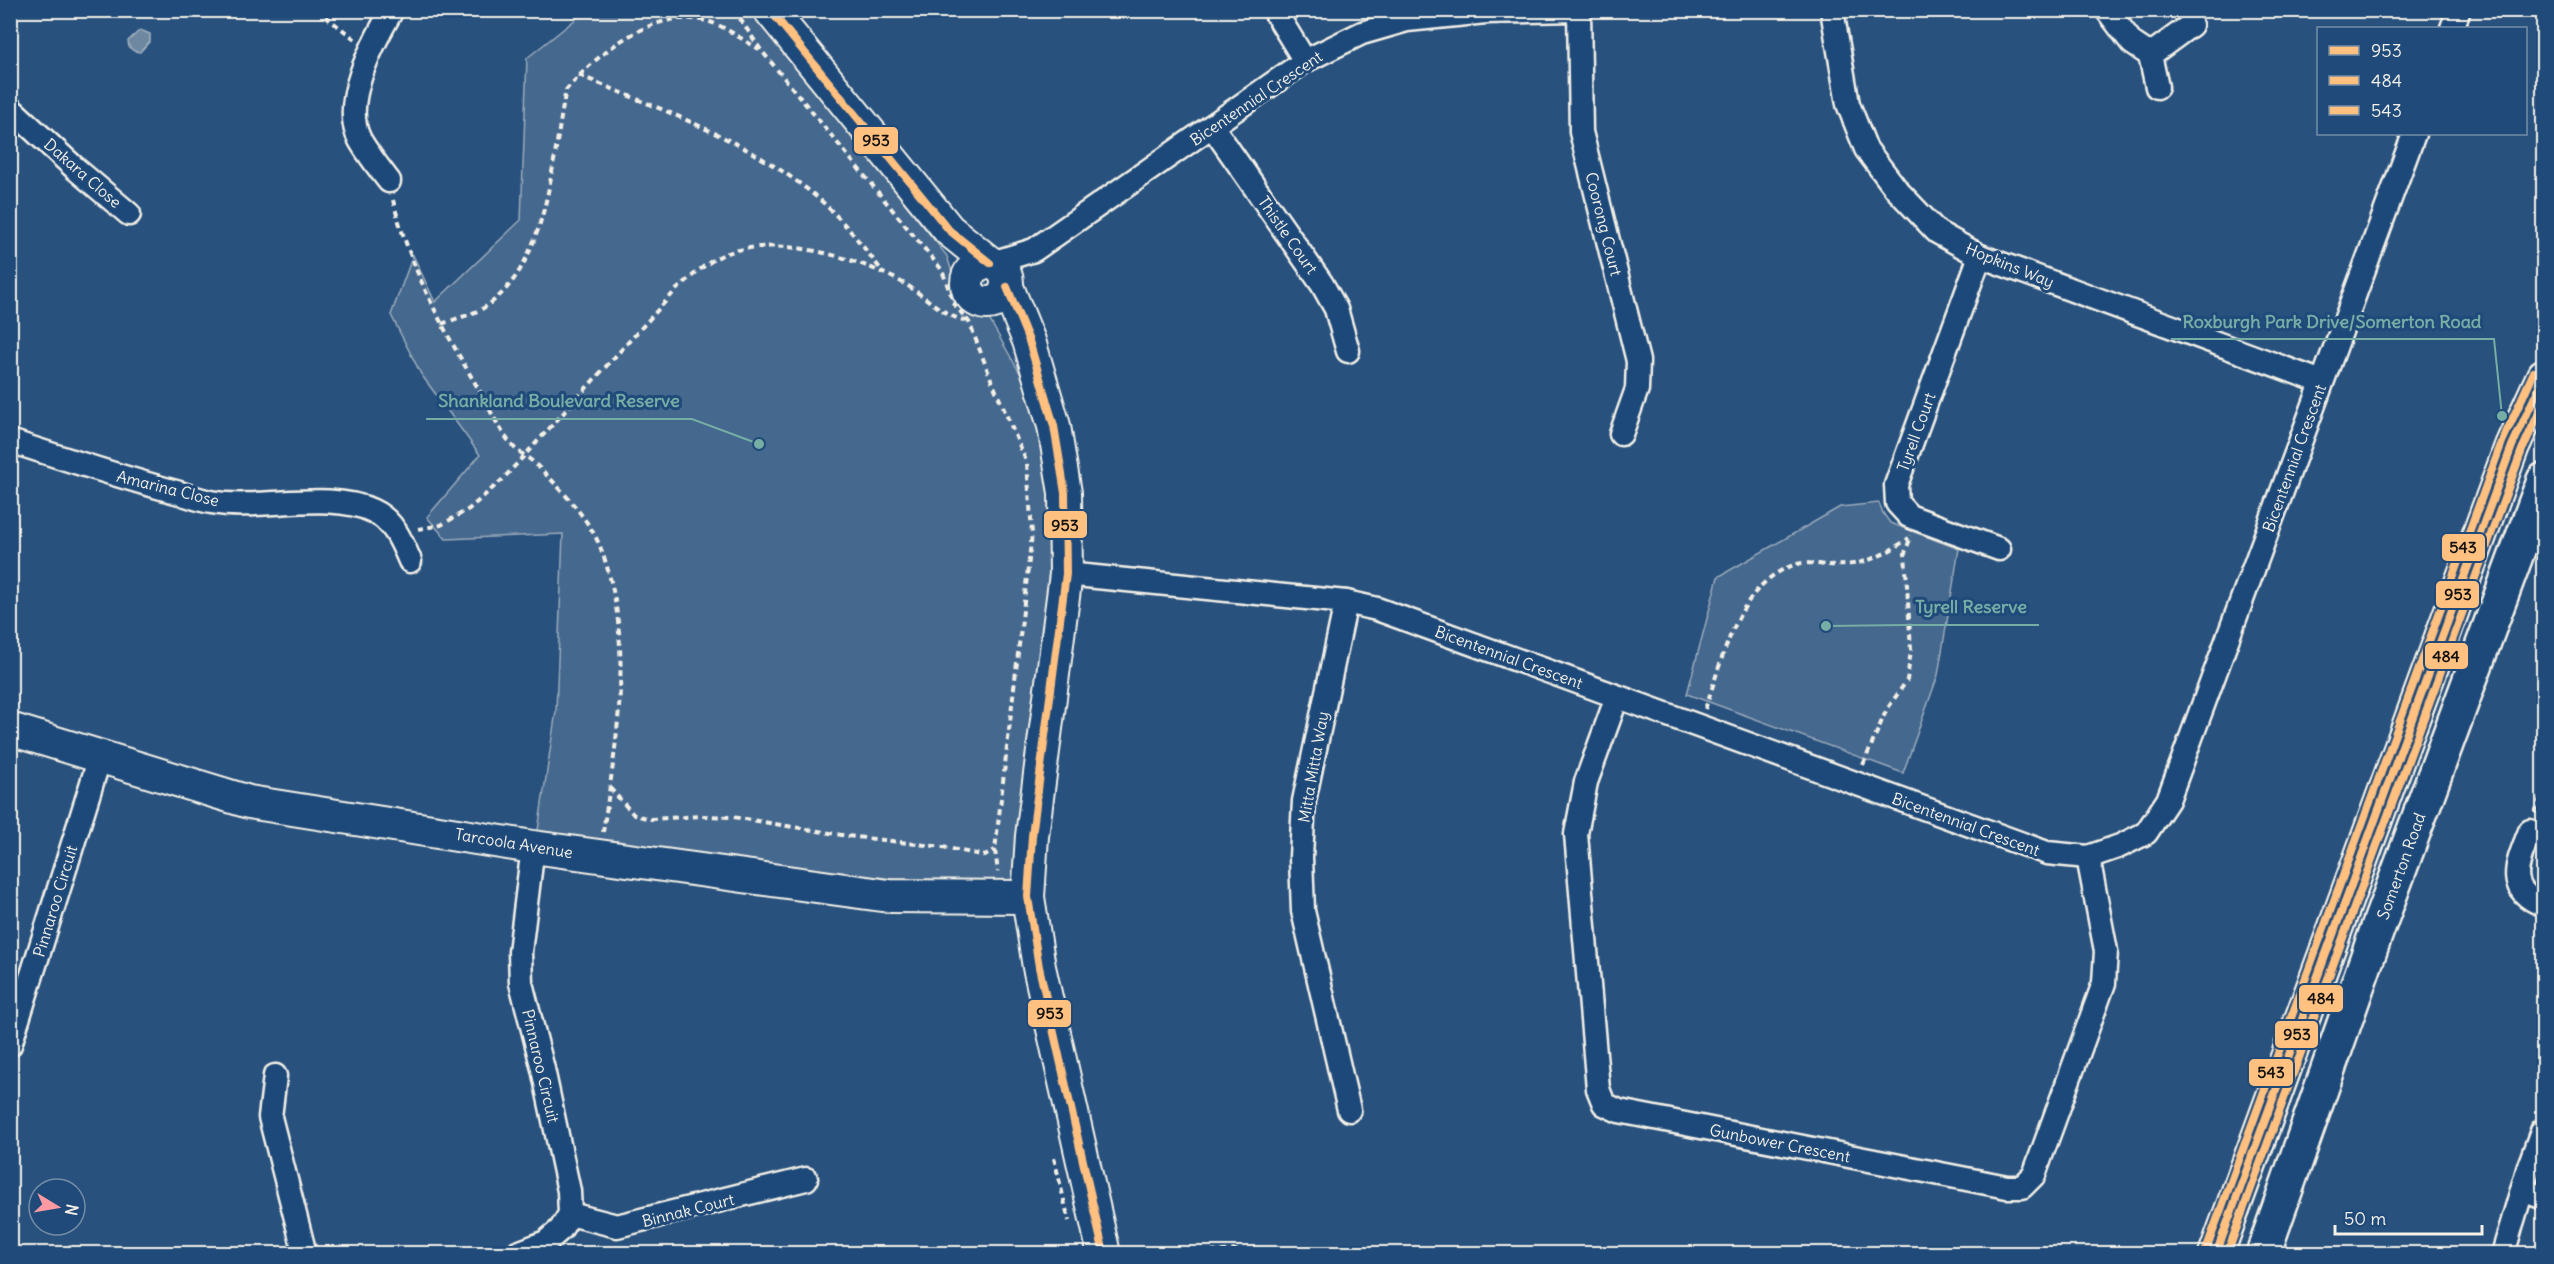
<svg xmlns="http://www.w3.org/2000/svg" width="2554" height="1264" font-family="Delius,sans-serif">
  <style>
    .green { fill: #45688e; stroke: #9cacbb; stroke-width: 1.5 }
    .water { fill: #6e88a2; stroke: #a4b2be; stroke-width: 1.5 }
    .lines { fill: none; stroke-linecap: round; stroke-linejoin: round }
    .street-casing { stroke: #f4f1e8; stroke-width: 27 }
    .secondary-casing { stroke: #f4f1e8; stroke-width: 36 }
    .primary-casing { stroke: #f4f1e8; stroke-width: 38 }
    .path { stroke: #f4f1e8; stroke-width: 4; stroke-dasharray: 6 4.5; stroke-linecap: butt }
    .street { stroke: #1f4a7a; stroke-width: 22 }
    .secondary { stroke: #1f4a7a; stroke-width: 32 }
    .primary { stroke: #1f4a7a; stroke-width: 33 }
    .bus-1-casing { stroke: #1f4a7a; stroke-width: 12 }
    .bus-2-casing { stroke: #1f4a7a; stroke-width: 12 }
    .bus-3-casing { stroke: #1f4a7a; stroke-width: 12 }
    .bus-1 { stroke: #ffc080; stroke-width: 8 }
    .bus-2 { stroke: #ffc080; stroke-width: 8 }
    .bus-3 { stroke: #ffc080; stroke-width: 8 }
    .labels { text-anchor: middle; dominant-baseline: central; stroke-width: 6; stroke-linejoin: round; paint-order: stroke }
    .street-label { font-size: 16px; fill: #f4f1e8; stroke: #1f4a7a }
    .leader { fill: none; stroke: #76ada5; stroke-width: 2 }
    .callout-dot { fill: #76ada5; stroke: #1f4a7a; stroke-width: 2 }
    .callout-label { font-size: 18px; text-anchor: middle; font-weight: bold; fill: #76ada5; stroke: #1f4a7a; stroke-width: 6; stroke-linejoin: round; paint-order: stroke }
    .line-badge { stroke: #1f4a7a; stroke-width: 2 }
    .pale-badge-label { font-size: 16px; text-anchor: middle; font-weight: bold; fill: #111 }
  </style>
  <rect width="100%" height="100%" fill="#28517e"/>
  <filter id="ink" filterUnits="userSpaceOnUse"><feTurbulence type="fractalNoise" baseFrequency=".0167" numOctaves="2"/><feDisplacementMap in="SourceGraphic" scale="12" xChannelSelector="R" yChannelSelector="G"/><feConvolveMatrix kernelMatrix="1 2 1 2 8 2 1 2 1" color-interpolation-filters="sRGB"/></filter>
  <g filter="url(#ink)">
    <g class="green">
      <polygon points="586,11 752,11 947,256 960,298 989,319 1021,375 1044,433 1055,552 1019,867 1012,880 999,888 890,887 537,837 556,711 563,534 446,539 427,517 480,455 421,374 391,315 413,255 435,302 521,220 527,58"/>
      <polygon points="1879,503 1883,513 1890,523 1959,549 1938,675 1903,773 1687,694 1718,577 1840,507"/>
    </g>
    <polygon class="water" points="140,30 150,34 150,41 140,52 134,51 129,47 128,41"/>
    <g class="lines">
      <defs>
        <g id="street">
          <polyline points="1274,10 1305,61"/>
          <polyline points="1579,10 1581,132 1638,361 1637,389 1621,434"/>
          <polyline points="1832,10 1848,104 1866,149 1897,190 1937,232 1980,256 2322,382"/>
          <polyline points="2107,10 2132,43 2150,55"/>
          <polyline points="2452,28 2459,10"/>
          <polyline points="2157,87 2150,55 2191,25"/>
          <polyline points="10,108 76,169 129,214"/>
          <polyline points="1212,126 1322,284 1336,309 1348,351"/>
          <path d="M389,181c-10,-13 -21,-27 -29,-41 -20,-37 13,-97 32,-130"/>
          <polyline points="1980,256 1896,485 1897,503 1909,516 1999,549"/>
          <polyline points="992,263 1034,250 1305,61 1362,33 1407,20 1486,12 1577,10"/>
          <path d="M10,441c55,18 110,36 166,51 11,3 23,8 35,10 49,9 118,-12 162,9 20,9 29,31 37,50"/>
          <polyline points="1066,574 1346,602 1377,609 2047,853 2088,857 2120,846 2146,833 2168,800 2414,134"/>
          <polyline points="1346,602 1304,801 1301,857 1303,911 1349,1110"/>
          <polyline points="1617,697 1586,782 1576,834 1598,1089 1604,1104 1619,1111 2007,1187 2022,1187 2034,1175 2104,983 2106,951 2088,857"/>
          <path d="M2530,831c-12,31 -27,59 14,74"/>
          <polyline points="10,1045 100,757"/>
          <polyline points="275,1076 270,1117 305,1254"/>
          <polyline points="2522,1190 2544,1198"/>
          <polyline points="570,1214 617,1226 806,1179"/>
          <polyline points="515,1254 546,1242 561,1229 570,1214 569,1191 543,1069 521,983 520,952 533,847"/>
          <polyline points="2503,1254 2529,1166 2542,1131"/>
        </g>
        <g id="secondary">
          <polyline points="770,10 949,230 990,263"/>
          <circle cx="987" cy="283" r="20"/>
          <polyline points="1007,287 1029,341 1054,426 1065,493 1066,574 1032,836 1028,897 1039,967 1104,1254"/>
          <polyline points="10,729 249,802 533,847 889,896 1028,897"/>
        </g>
        <g id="primary">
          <polyline points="2216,1254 2512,446 2544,376"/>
          <polyline points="2263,1254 2376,933 2544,480"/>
        </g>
      </defs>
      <use href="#street" class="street-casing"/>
      <use href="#secondary" class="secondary-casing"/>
      <use href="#primary" class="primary-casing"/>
      <g class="path">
        <polyline points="317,10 356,40"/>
        <polyline points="734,10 761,50 942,270 954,304 969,322 991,379 1027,463 1032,534 995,850 998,872"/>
        <path d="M579,75c80,34 173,66 240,124 24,21 44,47 63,72"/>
        <path d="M393,200c17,69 52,133 88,193 9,17 18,36 30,51 5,7 14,11 21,17 24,22 58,58 69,88 34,91 16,190 2,283"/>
        <path d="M442,324c14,-6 34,-10 46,-19 61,-43 64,-148 78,-215 34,-39 89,-84 144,-68 16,5 34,19 49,27"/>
        <path d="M418,529l23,-4 28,-16 33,-29 175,-191c15,-12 30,-28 48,-35 54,-20 132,3 180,30 20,12 40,33 62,37"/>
        <path d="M1705,709c19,-52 32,-127 92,-145 9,-3 23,1 32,1 33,2 54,-9 80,-27"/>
        <polyline points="1863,765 1886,711 1907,680 1911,650 1905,553 1911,536"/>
        <polyline points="610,788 634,815 651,819 701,816 733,817 848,836 943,847 985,856 995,850"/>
        <polyline points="2535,813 2544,788"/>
        <polyline points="1054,1158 1069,1221"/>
        <polyline points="1133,1254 1135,1254"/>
        <polyline points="1179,1254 1238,1250 1238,1254"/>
      </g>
      <use href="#street" class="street"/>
      <use href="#secondary" class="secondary"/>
      <use href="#primary" class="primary"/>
      <defs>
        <g id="bus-1">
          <polyline points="770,10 949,230 990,263"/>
          <polyline points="1007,287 1029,341 1054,426 1065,493 1066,574 1032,836 1028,897 1039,967 1104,1254"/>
          <polyline points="2216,1254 2512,446 2544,377"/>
        </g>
        <polyline id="bus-2" points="2227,1254 2522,450 2544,402"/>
        <polyline id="bus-3" points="2206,1250 2502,442 2534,372"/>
      </defs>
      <use href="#bus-1" class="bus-1-casing"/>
      <use href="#bus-2" class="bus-2-casing"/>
      <use href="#bus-3" class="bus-3-casing"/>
      <use href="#bus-1" class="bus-1"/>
      <use href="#bus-2" class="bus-2"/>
      <use href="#bus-3" class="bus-3"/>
    </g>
  </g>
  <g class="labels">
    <g class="street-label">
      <text transform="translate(1256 98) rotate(-34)">Bicentennial Crescent</text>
      <text transform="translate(83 173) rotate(41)">Dakara Close</text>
      <text transform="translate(1604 224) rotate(76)">Coorong Court</text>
      <text transform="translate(1288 235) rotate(55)">Thistle Court</text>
      <text transform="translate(2010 265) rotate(22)">Hopkins Way</text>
      <text transform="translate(1916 432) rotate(-70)">Tyrell Court</text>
      <text transform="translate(2294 458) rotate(-70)">Bicentennial Crescent</text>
      <text transform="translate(168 488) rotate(14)">Amarina Close</text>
      <text transform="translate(1509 657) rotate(20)">Bicentennial Crescent</text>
      <text transform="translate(1313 767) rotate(-80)">Mitta Mitta Way</text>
      <text transform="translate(1966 824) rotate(20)">Bicentennial Crescent</text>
      <text transform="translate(514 843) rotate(9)">Tarcoola Avenue</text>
      <text transform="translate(2401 866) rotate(-70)">Somerton Road</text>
      <text transform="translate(55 901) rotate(-73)">Pinnaroo Circuit</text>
      <text transform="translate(541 1066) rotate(77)">Pinnaroo Circuit</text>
      <text transform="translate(1780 1143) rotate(11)">Gunbower Crescent</text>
      <text transform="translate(688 1210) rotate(-14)">Binnak Court</text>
    </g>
  </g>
  <path class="leader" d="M2502 416L2494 339H2171M759 444L692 419H426M1826 626L1904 625H2039"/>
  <g class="callout-dot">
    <circle cx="2502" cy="416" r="6"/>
    <circle cx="759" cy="444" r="6"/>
    <circle cx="1826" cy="626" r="6"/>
  </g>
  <g class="callout-label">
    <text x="2332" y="328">Roxburgh Park Drive/Somerton Road</text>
    <text x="559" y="407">Shankland Boulevard Reserve</text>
    <text x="1971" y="613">Tyrell Reserve</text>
  </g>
  <g class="line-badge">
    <rect x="853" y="126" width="46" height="29" rx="6" fill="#ffc080"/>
    <rect x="1043" y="510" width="45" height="29" rx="6" fill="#ffc080"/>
    <rect x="2441" y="533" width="45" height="29" rx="6" fill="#ffc080"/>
    <rect x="2435" y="580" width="45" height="29" rx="6" fill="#ffc080"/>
    <rect x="2424" y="642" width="45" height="28" rx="6" fill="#ffc080"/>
    <rect x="2298" y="984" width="46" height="29" rx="6" fill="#ffc080"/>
    <rect x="1027" y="999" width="45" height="29" rx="6" fill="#ffc080"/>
    <rect x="2274" y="1020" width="45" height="29" rx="6" fill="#ffc080"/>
    <rect x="2248" y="1058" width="46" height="29" rx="6" fill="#ffc080"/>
  </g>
  <g class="pale-badge-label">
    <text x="876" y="146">953</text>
    <text x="1065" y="531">953</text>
    <text x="2463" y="553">543</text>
    <text x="2458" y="600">953</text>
    <text x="2446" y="662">484</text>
    <text x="2321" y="1004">484</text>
    <text x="1050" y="1019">953</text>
    <text x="2297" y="1040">953</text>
    <text x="2271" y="1078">543</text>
  </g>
  <rect width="2554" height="1264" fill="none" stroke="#1f4a7a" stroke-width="36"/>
  <rect x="18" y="18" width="2518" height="1228" fill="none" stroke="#f4f1e8" stroke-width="2" filter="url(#ink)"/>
  <rect x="2317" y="27" width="210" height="108" fill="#1f4a7a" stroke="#748da6" stroke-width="1.5"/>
  <rect x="2329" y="46" width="30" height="9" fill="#ffc080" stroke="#748da6" stroke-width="1.5"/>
  <text x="2371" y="57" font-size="18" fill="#f4f1e8">953</text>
  <rect x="2329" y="76" width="30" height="9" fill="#ffc080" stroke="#748da6" stroke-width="1.5"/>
  <text x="2371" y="87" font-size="18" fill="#f4f1e8">484</text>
  <rect x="2329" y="106" width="30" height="9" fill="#ffc080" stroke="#748da6" stroke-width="1.5"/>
  <text x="2371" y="117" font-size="18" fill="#f4f1e8">543</text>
  <g transform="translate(57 1207) rotate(101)"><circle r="28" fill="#1f4a7a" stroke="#748da6" stroke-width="1.5"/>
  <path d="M0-4.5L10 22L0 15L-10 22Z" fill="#ff9aa2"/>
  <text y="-9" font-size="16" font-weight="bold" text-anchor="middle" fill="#f4f1e8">N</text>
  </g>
  <path d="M2335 1225v9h147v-9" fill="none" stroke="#f4f1e8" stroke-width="3"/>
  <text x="2344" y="1225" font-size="18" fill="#f4f1e8" stroke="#1f4a7a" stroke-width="4.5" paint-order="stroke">50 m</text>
</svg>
